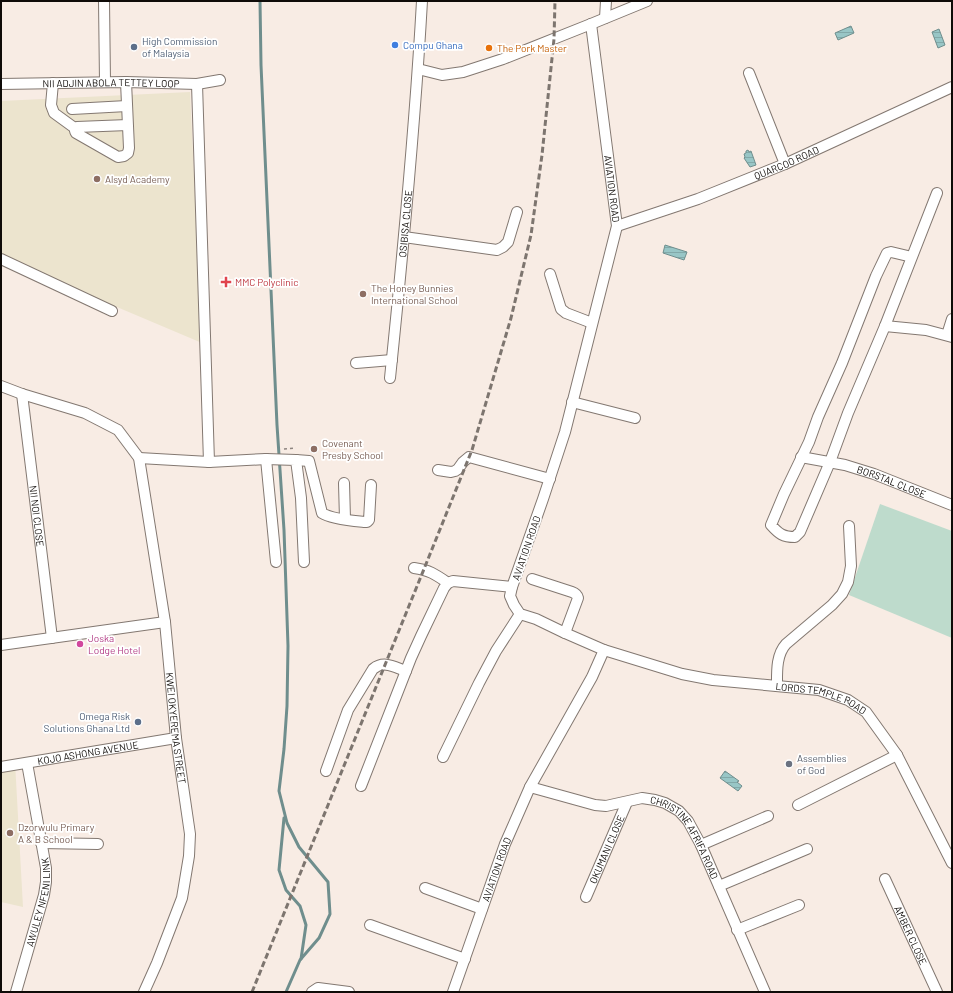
<svg xmlns="http://www.w3.org/2000/svg" width="953" height="993" font-family="Barlow,sans-serif">
  <style>
    .education { fill: #ece4ce }
    .green { fill: #bedbcc }
    .water { fill: url(#water-rules); stroke: #6f8e8d }
    .lines { fill: none; stroke-linecap: round; stroke-linejoin: round }
    .stream { stroke: #6f8e8d; stroke-width: 3 }
    .minor-casing { stroke: #837871; stroke-width: 12 }
    .path { stroke: #8e8580; stroke-width: 1.5; stroke-dasharray: 3 3; stroke-linecap: butt }
    .minor { stroke: #fff; stroke-width: 10 }
    .rail { stroke: #7d756f; stroke-width: 3; stroke-dasharray: 6 3; stroke-linecap: butt }
    .shop-dot { fill: #3f7fe0; stroke: #fff; stroke-width: 1.5 }
    .service-dot { fill: #5c6f8a; stroke: #fff; stroke-width: 1.5 }
    .food-dot { fill: #e8710a; stroke: #fff; stroke-width: 1.5 }
    .education-dot { fill: #8d6e63; stroke: #fff; stroke-width: 1.5 }
    .health-dot { fill: #e0444e; stroke: #fff; stroke-width: 1.5 }
    .hotel-dot { fill: #d1479c; stroke: #fff; stroke-width: 1.5 }
    .worship-dot { fill: #6b7280; stroke: #fff; stroke-width: 1.5 }
    .labels { text-anchor: middle; dominant-baseline: central; stroke-width: 3.5; stroke-linejoin: round; paint-order: stroke }
    .service-label { font-size: 10px; fill: #4e5e75; stroke: #fff; text-anchor: start }
    .shop-label { font-size: 10px; fill: #366cbe; stroke: #fff; text-anchor: start }
    .food-label { font-size: 10px; fill: #c56008; stroke: #fff; text-anchor: start }
    .street-label { font-size: 10px; fill: #0f0b08; stroke: #fff }
    .education-label { font-size: 10px; fill: #785e54; stroke: #fff; text-anchor: start }
    .health-label { font-size: 10px; fill: #be3a42; stroke: #fff; text-anchor: start }
    .hotel-label { font-size: 10px; fill: #b23c85; stroke: #fff; text-anchor: start }
    .worship-label { font-size: 10px; fill: #5b616d; stroke: #fff; text-anchor: start }
  </style>
  <defs>
    <pattern id="water-rules" width="6" height="5" patternUnits="userSpaceOnUse"><rect width="6" height="5" fill="#98c6c6"/><path d="M0 2.5h6" fill="none" stroke="#82a9a9"/></pattern>
  </defs>
  <rect width="100%" height="100%" fill="#f8ece4"/>
  <g class="education">
    <polygon points="190,92 202,343 1,258 1,101"/>
    <polygon points="15,762 23,907 1,902 1,764"/>
  </g>
  <polygon class="green" points="880,504 952,531 952,638 849,595"/>
  <g class="water">
    <polygon points="851,26 854,33 838,40 835,33"/>
    <polygon points="939,29 945,45 938,48 932,32"/>
    <polygon points="748,150 749,152 751,151 756,165 750,167 744,158 745,157 744,154 746,153 746,151"/>
    <polygon points="665,245 687,252 684,260 663,253"/>
    <polygon points="725,771 739,781 737,782 742,786 738,791 720,778"/>
  </g>
  <g class="lines">
    <g class="stream">
      <polyline points="260,1 261,65 277,425 284,530 288,646 287,706 284,749 279,791 287,823 299,847 328,882 330,914 319,938 300,960 286,992"/>
      <polyline points="284,818 279,870 286,890 300,906 306,925 301,959"/>
    </g>
    <defs>
      <g id="minor">
        <polyline points="104,1 105,82"/>
        <polyline points="605,18 606,1"/>
        <path id="s1" d="M591,24l26,202 -52,206 -22,67 -31,88 -2,9 4,9 6,9 16,5 29,14 39,17 78,24 31,6 106,10 29,10 18,12 31,43 55,108"/>
        <polyline points="418,69 442,75 463,72 503,59 591,24 647,1"/>
        <polyline points="749,73 785,164"/>
        <polyline points="126,82 129,148 128,153 124,156 118,157 76,133 75,131 77,127 128,125"/>
        <polyline points="53,83 51,105 54,113 76,129"/>
        <path id="s2" d="M1,84l125,-2 71,2 23,-4"/>
        <polyline points="197,84 209,462"/>
        <polyline points="72,109 127,106"/>
        <path id="s3" d="M617,226l81,-27 87,-35 167,-77"/>
        <polyline points="404,237 497,250 503,247 508,242 517,212"/>
        <path d="M912,257l-21,-5 -4,1 -11,23 -34,87 -24,54 -9,25 -25,52 -13,31c8,9 12,12 24,12l5,-5 30,-70 18,-49 37,-87 52,-133"/>
        <polyline points="1,259 112,311"/>
        <polyline points="550,274 561,309 566,313 592,323"/>
        <polyline points="885,326 926,330 952,337"/>
        <polyline points="947,335 952,319"/>
        <polyline points="356,363 392,360"/>
        <path id="s4" d="M390,378c13,-126 25,-251 32,-377"/>
        <path id="s5" d="M1,386l21,8 63,19 33,17 21,28 26,164 11,116 14,96 -1,22 -7,42 -25,65 -13,29"/>
        <path id="s6" d="M22,394l30,244"/>
        <polyline points="572,402 635,418"/>
        <path id="s7" d="M801,457l44,8 29,9 78,31"/>
        <polyline points="139,458 209,462 266,459 296,460 301,498 304,562"/>
        <polyline points="266,459 276,562"/>
        <path d="M296,460l13,1 13,52c9,6 32,8 42,9h3l2,-2 2,-35"/>
        <polyline points="438,470 451,472 455,471 458,469 463,462 469,457 550,479"/>
        <polyline points="344,483 345,519"/>
        <path d="M414,568c15,2 21,6 34,15"/>
        <path d="M532,579l40,13c3,1 5,2 6,6l-13,35"/>
        <polyline points="1,645 165,622"/>
        <path d="M777,686c0,-14 -1,-31 9,-42l46,-39 10,-11 6,-12 3,-16 -2,-40"/>
        <polyline points="443,757 479,683 496,651 520,614"/>
        <path id="s8" d="M1,767l175,-29"/>
        <path d="M326,771l22,-61 25,-41c11,-9 21,-2 33,2"/>
        <polyline points="361,786 411,658 421,636 444,588 448,583 453,581 512,587"/>
        <path id="s9" d="M530,787l65,18 11,1 36,-8 13,2 10,3 14,8 9,10 13,24 64,147"/>
        <polyline points="798,805 897,755"/>
        <polyline points="41,843 98,844"/>
        <polyline points="701,845 768,816"/>
        <path id="s10" d="M885,879l52,113"/>
        <polyline points="719,886 807,849"/>
        <polyline points="425,888 482,909"/>
        <path id="s11" d="M586,897l41,-95"/>
        <polyline points="370,925 465,959"/>
        <polyline points="737,930 799,905"/>
        <path id="s12" d="M16,992l28,-97 2,-13v-14l-19,-105"/>
        <polyline points="312,992 318,988 349,992"/>
        <path id="s13" d="M453,992l52,-148 25,-57 62,-110 12,-27"/>
      </g>
    </defs>
    <use href="#minor" class="minor-casing"/>
    <polyline class="path" points="284,449 296,448"/>
    <use href="#minor" class="minor"/>
    <polyline class="rail" points="252,992 424,569 472,450 511,318 531,235 542,155 554,39 555,1"/>
  </g>
  <circle class="shop-dot" cx="395" cy="45" r="4"/>
  <g class="service-dot">
    <circle cx="134" cy="47" r="4"/>
    <circle cx="138" cy="722" r="4"/>
  </g>
  <circle class="food-dot" cx="489" cy="48" r="4"/>
  <g class="education-dot">
    <circle cx="97" cy="179" r="4"/>
    <circle cx="363" cy="294" r="4"/>
    <circle cx="314" cy="449" r="4"/>
    <circle cx="10" cy="833" r="4"/>
  </g>
  <path class="health-dot" d="M224 276h4v4h4v4h-4v4h-4v-4h-4v-4h4z"/>
  <circle class="hotel-dot" cx="80" cy="644" r="4"/>
  <circle class="worship-dot" cx="789" cy="764" r="4"/>
  <g class="labels">
    <g class="service-label">
      <text x="142" y="41">High Commission<tspan x="142" dy="12">of Malaysia</tspan></text>
      <text x="130" y="716" text-anchor="end">Omega Risk<tspan x="130" dy="12">Solutions Ghana Ltd</tspan></text>
    </g>
    <g class="shop-label">
      <text x="403" y="45">Compu Ghana</text>
    </g>
    <g class="food-label">
      <text x="497" y="48">The Pork Master</text>
    </g>
    <g class="street-label">
      <text stroke="none"><textPath href="#s2" startOffset="110">NII ADJIN ABOLA TETTEY LOOP</textPath></text>
      <text stroke="none"><textPath href="#s3" startOffset="181">QUARCOO ROAD</textPath></text>
      <text stroke="none"><textPath href="#s1" startOffset="166">AVIATION ROAD</textPath></text>
      <text stroke="none"><textPath href="#s4" startOffset="155">OSIBISA CLOSE</textPath></text>
      <text stroke="none"><textPath href="#s7" startOffset="94">BORSTAL CLOSE</textPath></text>
      <text stroke="none"><textPath href="#s6" startOffset="123">NII NOI CLOSE</textPath></text>
      <text transform="translate(526 548) rotate(-71)">AVIATION ROAD</text>
      <text stroke="none"><textPath href="#s1" startOffset="925">LORDS TEMPLE ROAD</textPath></text>
      <text stroke="none"><textPath href="#s5" startOffset="433">KWEI OKYEREMA STREET</textPath></text>
      <text stroke="none"><textPath href="#s8" startOffset="88">KOJO ASHONG AVENUE</textPath></text>
      <text stroke="none"><textPath href="#s9" startOffset="178">CHRISTINE AFRIFA ROAD</textPath></text>
      <text stroke="none"><textPath href="#s11" startOffset="52">OKUMANI CLOSE</textPath></text>
      <text stroke="none"><textPath href="#s13" startOffset="130">AVIATION ROAD</textPath></text>
      <text stroke="none"><textPath href="#s12" startOffset="93">AWULEY NFENI LINK</textPath></text>
      <text stroke="none"><textPath href="#s10" startOffset="62">AMBER CLOSE</textPath></text>
    </g>
    <g class="education-label">
      <text x="105" y="179">Alsyd Academy</text>
      <text x="371" y="288">The Honey Bunnies<tspan x="371" dy="12">International School</tspan></text>
      <text x="322" y="443">Covenant<tspan x="322" dy="12">Presby School</tspan></text>
      <text x="18" y="827">Dzorwulu Primary<tspan x="18" dy="12">A &amp; B School</tspan></text>
    </g>
    <g class="health-label">
      <text x="235" y="282">MMC Polyclinic</text>
    </g>
    <g class="hotel-label">
      <text x="88" y="638">Joska<tspan x="88" dy="12">Lodge Hotel</tspan></text>
    </g>
    <g class="worship-label">
      <text x="797" y="758">Assemblies<tspan x="797" dy="12">of God</tspan></text>
    </g>
  </g>
  <rect width="953" height="993" fill="none" stroke="#0f0b08" stroke-width="4"/>
</svg>
